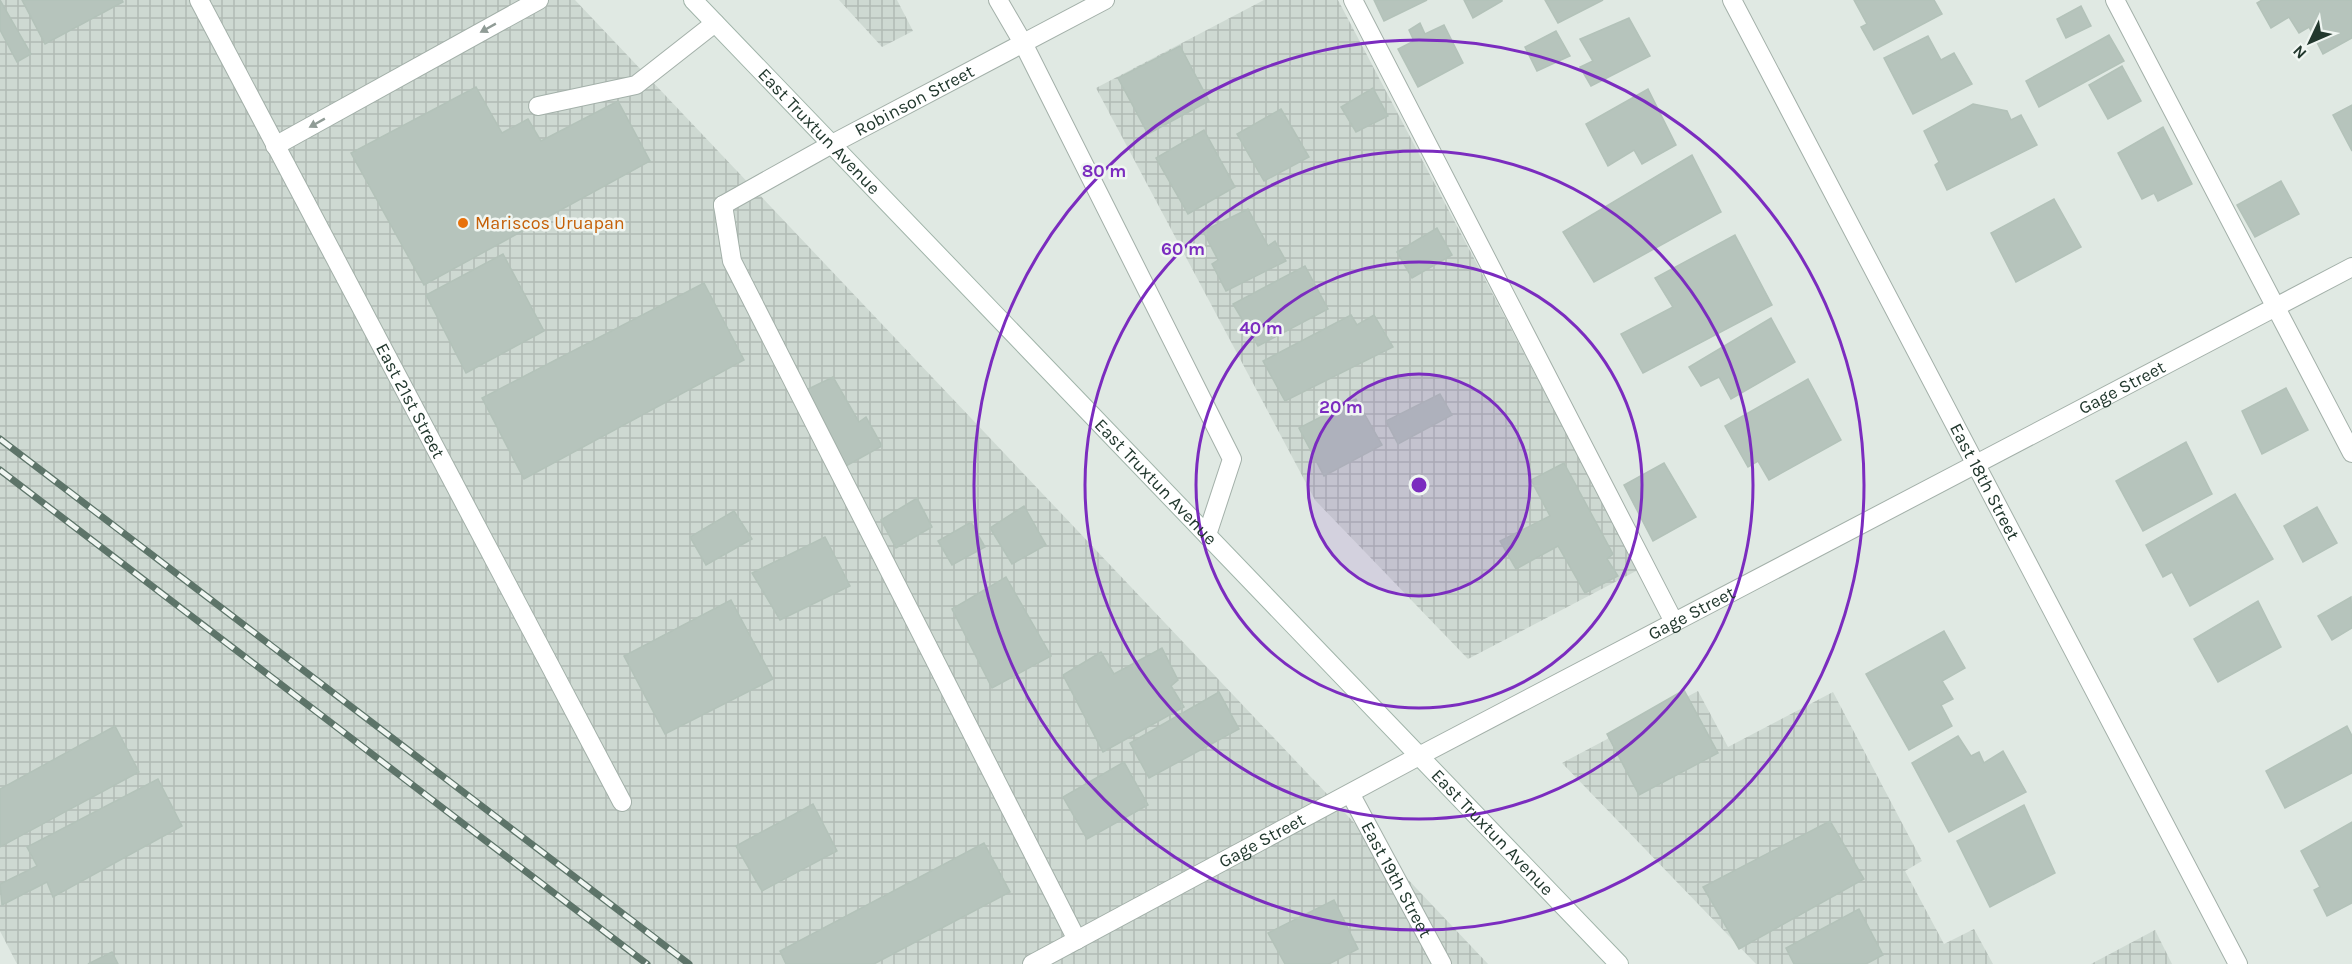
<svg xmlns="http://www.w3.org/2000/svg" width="2352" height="964" font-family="Karla,sans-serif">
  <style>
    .industrial { fill: url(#industrial-grid) }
    .building { fill: #b6c4bc; stroke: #b3c2b9; stroke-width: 1.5 }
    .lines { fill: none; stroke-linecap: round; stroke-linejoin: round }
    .lane-casing { stroke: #a3b0a9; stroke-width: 20 }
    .street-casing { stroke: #a3b0a9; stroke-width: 20 }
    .secondary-casing { stroke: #a0b4a9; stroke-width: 20 }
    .lane { stroke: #fff; stroke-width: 18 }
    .street { stroke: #fff; stroke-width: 18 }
    .secondary { stroke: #fff; stroke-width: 18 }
    .rail-casing { stroke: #5d7469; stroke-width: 7 }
    .rail { stroke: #f0f6f2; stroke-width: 4.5; stroke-dasharray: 14; stroke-linecap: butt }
    .oneway { fill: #909c96 }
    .ring { fill: none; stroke: #7b2cbf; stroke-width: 3 }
    .food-dot { fill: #e8710a; stroke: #f0f6f2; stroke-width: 2 }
    .labels { text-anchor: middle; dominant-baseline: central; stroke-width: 5; stroke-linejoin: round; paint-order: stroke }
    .street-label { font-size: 18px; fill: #22382e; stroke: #f0f6f2 }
    .food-label { font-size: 18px; fill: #c56008; stroke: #f0f6f2; text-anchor: start }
    .centre { fill: #7b2cbf; stroke: #f0f6f2; stroke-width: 3 }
    .ring-label { font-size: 18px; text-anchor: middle; font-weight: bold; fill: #7b2cbf; stroke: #f0f6f2; stroke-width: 5; stroke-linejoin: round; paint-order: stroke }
  </style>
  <defs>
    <pattern id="industrial-grid" width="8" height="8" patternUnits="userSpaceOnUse" patternTransform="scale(1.5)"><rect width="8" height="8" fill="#ced9d2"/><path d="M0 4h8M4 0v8" fill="none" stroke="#b1bbb5"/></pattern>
  </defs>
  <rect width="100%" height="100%" fill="#e0e9e3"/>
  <g class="industrial">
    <polygon points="0,0 575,0 1488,964 17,964 0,931"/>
    <polygon points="839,0 897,0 913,31 882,47"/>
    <polygon points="1264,0 1338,0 1638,570 1468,659 1315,500 1096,88"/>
    <polygon points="1698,691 1728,747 1833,692 1922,861 1905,871 1944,944 1974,929 1993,964 1756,964 1562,763"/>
    <polygon points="2155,930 2172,964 2091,964"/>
  </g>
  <g class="building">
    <polygon points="0,0 31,54 17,62 0,30"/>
    <polygon points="22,0 122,0 123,2 45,44"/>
    <polygon points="1374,0 1427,0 1384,21"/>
    <polygon points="1464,0 1502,0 1502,1 1473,18"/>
    <polygon points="1545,0 1603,0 1558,23"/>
    <polygon points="1854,0 1934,0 1942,14 1874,50 1861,27 1867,24"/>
    <polygon points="2262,0 2352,0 2352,38 2323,54 2309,27 2299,33 2289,17 2271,28 2257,3"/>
    <polygon points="2081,6 2091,26 2066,38 2057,19"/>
    <polygon points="1629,18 1650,56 1591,86 1580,67 1593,61 1580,39"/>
    <polygon points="1420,23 1425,34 1444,25 1463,63 1418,87 1398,49 1414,41 1409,30"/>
    <polygon points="1556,31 1570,56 1537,71 1525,47"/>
    <polygon points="2109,35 2124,61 2039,107 2026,81"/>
    <polygon points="1928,36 1941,60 1954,53 1972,84 1913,114 1884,58"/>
    <polygon points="1180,46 1209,101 1148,134 1118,78"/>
    <polygon points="2122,66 2141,101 2108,119 2089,85"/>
    <polygon points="476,87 502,133 528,119 541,141 618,101 650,161 424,285 351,153"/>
    <polygon points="1373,88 1388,116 1356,132 1341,107"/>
    <polygon points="1648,89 1676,145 1642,164 1634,150 1608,166 1586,124"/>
    <polygon points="1973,104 2007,111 2011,120 2021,115 2037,145 1947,190 1935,165 1939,162 1924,131"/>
    <polygon points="2352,105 2352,151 2333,115"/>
    <polygon points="1281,109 1309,157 1264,181 1237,134"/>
    <polygon points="2163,127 2192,184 2158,201 2154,193 2142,199 2118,153"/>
    <polygon points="1204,130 1235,187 1188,214 1156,158"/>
    <polygon points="1692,155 1721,212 1594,282 1563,232"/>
    <polygon points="2281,181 2299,214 2255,237 2237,205"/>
    <polygon points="2054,199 2081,247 2016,282 1991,233"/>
    <polygon points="1248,209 1268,246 1275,241 1286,261 1226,291 1212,264 1218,260 1203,231"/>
    <polygon points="1437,228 1452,255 1412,278 1397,252"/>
    <polygon points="1735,235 1772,305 1643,373 1621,334 1673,307 1655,278"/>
    <polygon points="503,254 544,331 466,373 426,295"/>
    <polygon points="1305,266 1328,309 1258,346 1233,304"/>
    <polygon points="704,283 744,360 524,479 482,398"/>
    <polygon points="1351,315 1357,325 1374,315 1393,347 1285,401 1263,361"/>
    <polygon points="1771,318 1795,362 1731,399 1719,377 1701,386 1689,367"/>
    <polygon points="833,377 859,422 866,417 882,446 846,466 806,390"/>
    <polygon points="1808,379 1841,440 1769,480 1758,461 1748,467 1725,426"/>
    <polygon points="2286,388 2308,430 2262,454 2242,411"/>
    <polygon points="1440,394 1452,415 1398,444 1386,421"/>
    <polygon points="1356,399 1382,445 1324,476 1299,428"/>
    <polygon points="2186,442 2212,494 2143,531 2116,481"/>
    <polygon points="1564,463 1613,554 1607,559 1618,576 1585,593 1558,546 1516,569 1500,541 1550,516 1531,480"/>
    <polygon points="1664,463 1696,517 1653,541 1624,485"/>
    <polygon points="2235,494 2273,559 2190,606 2172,572 2163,577 2146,545"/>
    <polygon points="917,498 932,527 896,548 881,520"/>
    <polygon points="1024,506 1046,545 1012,564 990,528"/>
    <polygon points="2317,507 2337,543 2303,562 2284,526"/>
    <polygon points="734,511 752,539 706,565 690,537"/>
    <polygon points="971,522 985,547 952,565 938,541"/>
    <polygon points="825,537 850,586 780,620 752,573"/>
    <polygon points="1006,577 1051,656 992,688 952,609"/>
    <polygon points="2351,597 2352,628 2332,640 2318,616"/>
    <polygon points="731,600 773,679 665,734 624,656"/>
    <polygon points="2258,601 2281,647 2218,682 2194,639"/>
    <polygon points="1944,631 1965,668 1942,681 1953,699 1941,705 1952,726 1909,750 1866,674"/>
    <polygon points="1162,648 1178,680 1171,686 1184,707 1103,752 1063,675 1101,652 1114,674"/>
    <polygon points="1684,690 1718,753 1639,795 1607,734"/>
    <polygon points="1219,692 1239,729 1149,778 1130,743"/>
    <polygon points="115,726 139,772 0,847 0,789"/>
    <polygon points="2347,726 2352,736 2352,773 2285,808 2266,771"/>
    <polygon points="1958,736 1971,756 1979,752 1984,763 2003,751 2026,792 1949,832 1912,763"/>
    <polygon points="1124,762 1148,805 1087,839 1063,797"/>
    <polygon points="158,779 182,826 53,897 47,882 2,905 0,884 37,866 27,847"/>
    <polygon points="813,804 837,851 762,891 736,846"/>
    <polygon points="2024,805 2055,873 1990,907 1957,841"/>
    <polygon points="1830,821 1864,879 1739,949 1703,887"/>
    <polygon points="2352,822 2352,903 2327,916 2314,890 2320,887 2301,851"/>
    <polygon points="984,843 1010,892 874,964 786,964 780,951"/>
    <polygon points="1334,900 1358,949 1329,964 1285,964 1268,933"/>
    <polygon points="1859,909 1883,955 1866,964 1794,964 1786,948"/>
    <polygon points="112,952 118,964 88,964"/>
  </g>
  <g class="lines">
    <defs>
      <g id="lane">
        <polyline points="1353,0 1674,622"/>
        <polyline points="2115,0 2352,453"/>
        <polyline points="538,106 636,85 715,23"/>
        <polyline points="275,146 539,0"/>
        <polyline points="723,205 732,261 1077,940"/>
      </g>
      <g id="street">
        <path id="s1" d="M199,0l423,802"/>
        <polyline points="998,0 1023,43 1232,459 1207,535"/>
        <path id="s2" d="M1732,0l506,964"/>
        <path id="s3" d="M723,205l109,-61 273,-144"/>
        <path id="s4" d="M1351,795l91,169"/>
        <path id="s5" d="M1032,964l387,-208 933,-489"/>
      </g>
      <g id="secondary">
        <path id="s6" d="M693,0l926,964"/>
      </g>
    </defs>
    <use href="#lane" class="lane-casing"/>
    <use href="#street" class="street-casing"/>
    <use href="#secondary" class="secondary-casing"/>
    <use href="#lane" class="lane"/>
    <use href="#street" class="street"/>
    <use href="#secondary" class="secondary"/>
    <defs>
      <g id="rail">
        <polyline points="0,439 689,964"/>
        <polyline points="0,470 647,964"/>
      </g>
    </defs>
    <use href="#rail" class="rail-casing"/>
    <use href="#rail" class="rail"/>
  </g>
  <defs><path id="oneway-solid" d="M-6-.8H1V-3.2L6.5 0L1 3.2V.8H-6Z" transform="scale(1.5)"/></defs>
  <g class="oneway">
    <use href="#oneway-solid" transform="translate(488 28) rotate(151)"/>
    <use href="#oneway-solid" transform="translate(317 123) rotate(151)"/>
  </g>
  <circle cx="1419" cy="485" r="111" fill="#7b2cbf" fill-opacity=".12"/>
  <g class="ring">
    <circle cx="1419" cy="485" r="111"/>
    <circle cx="1419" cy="485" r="223"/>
    <circle cx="1419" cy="485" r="334"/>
    <circle cx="1419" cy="485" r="445"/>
  </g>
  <circle class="food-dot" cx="463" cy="223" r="6"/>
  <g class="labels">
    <g class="street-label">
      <text stroke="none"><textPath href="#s3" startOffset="218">Robinson Street</textPath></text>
      <text stroke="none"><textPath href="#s6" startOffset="182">East Truxtun Avenue</textPath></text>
      <text stroke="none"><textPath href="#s5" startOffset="1233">Gage Street</textPath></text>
      <text stroke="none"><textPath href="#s1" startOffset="453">East 21st Street</textPath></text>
      <text stroke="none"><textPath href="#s6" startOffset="668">East Truxtun Avenue</textPath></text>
      <text stroke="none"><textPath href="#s2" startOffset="544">East 18th Street</textPath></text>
      <text stroke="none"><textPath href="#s5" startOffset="747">Gage Street</textPath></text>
      <text stroke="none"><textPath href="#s6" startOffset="1154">East Truxtun Avenue</textPath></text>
      <text stroke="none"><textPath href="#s5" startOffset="261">Gage Street</textPath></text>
      <text stroke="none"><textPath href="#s4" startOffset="96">East 19th Street</textPath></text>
    </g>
    <g class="food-label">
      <text x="475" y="223">Mariscos Uruapan</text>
    </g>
  </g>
  <circle cx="1419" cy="485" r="9" class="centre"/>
  <g class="ring-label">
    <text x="1104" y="177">80 m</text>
    <text x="1183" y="255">60 m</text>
    <text x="1261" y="334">40 m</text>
    <text x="1341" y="413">20 m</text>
  </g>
  <g transform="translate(2310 42) rotate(226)" stroke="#f0f6f2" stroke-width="4.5" paint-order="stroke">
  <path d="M0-4.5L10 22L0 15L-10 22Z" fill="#22382e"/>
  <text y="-9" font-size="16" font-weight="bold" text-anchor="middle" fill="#22382e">N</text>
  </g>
</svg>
